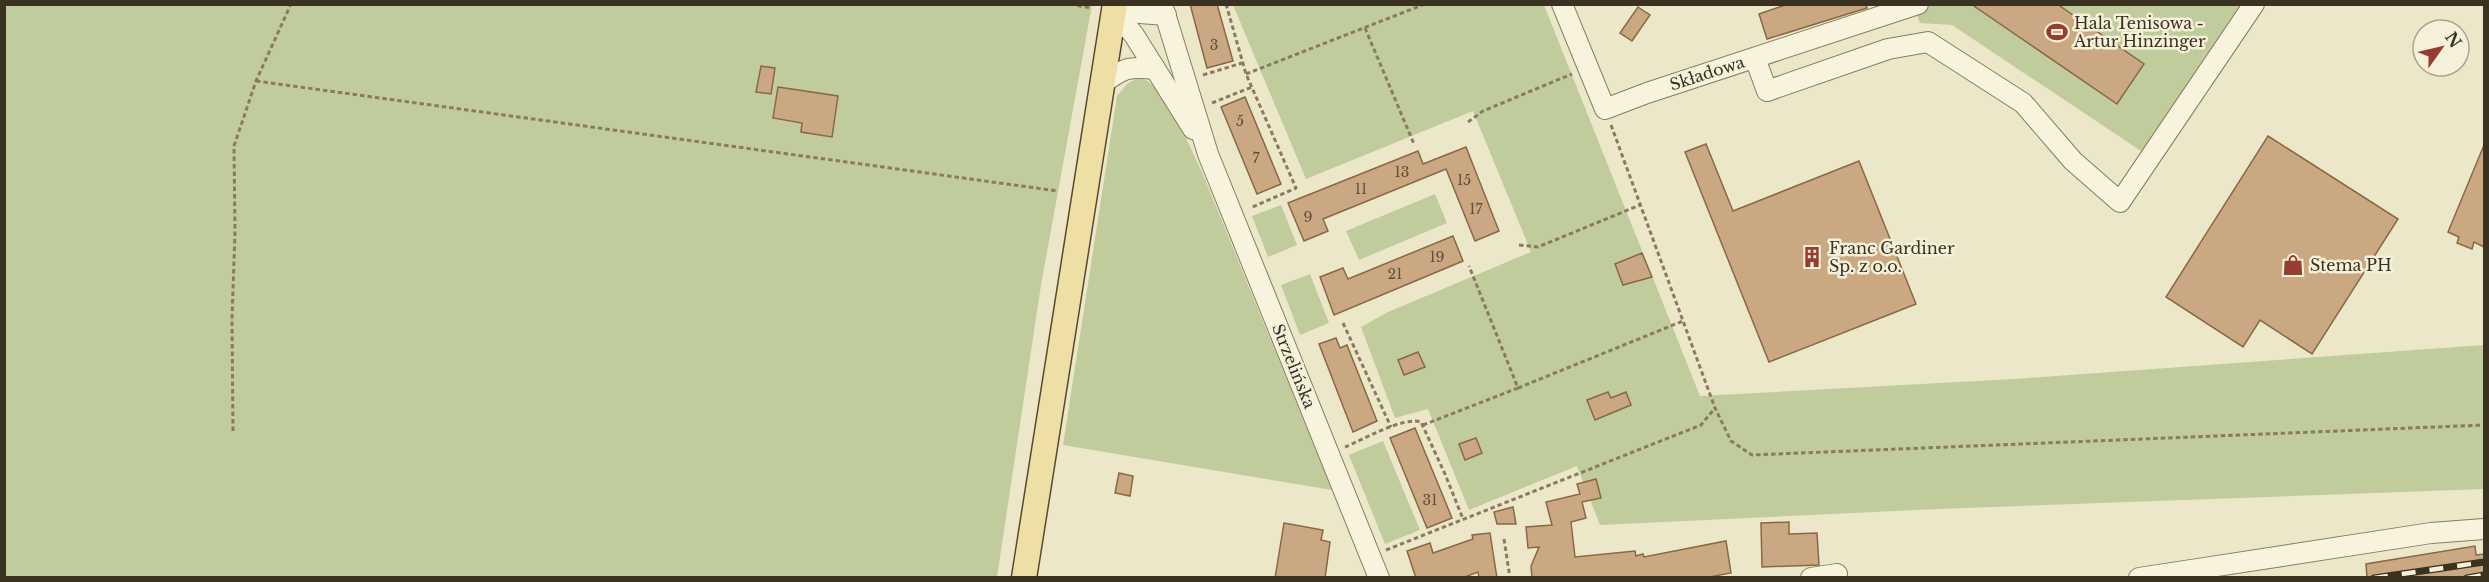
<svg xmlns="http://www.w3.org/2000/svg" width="2489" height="582" font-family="'Libre Baskerville',serif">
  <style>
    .green { fill: #c1cc9d }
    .building { fill: #caa881; stroke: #886845; stroke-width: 1.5 }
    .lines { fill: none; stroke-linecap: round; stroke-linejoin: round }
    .minor-casing { stroke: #8a7b5f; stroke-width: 22 }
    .major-casing { stroke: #584832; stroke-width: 27 }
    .path { stroke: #8a7b5f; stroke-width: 3; stroke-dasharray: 4.5 3; stroke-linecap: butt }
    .minor { stroke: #f8f3dd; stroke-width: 20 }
    .major { stroke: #eee0a4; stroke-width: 24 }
    .rail-casing { stroke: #3b3121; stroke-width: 7 }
    .rail { stroke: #f5f0d9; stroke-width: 4.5; stroke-dasharray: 14; stroke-linecap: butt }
    .labels { text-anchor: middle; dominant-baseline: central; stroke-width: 5; stroke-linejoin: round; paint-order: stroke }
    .number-label { font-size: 14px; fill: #5f4f39 }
    .poi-label { font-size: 16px; fill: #3b3121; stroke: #f5f0d9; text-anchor: start }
    .street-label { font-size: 16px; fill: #3b3121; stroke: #f5f0d9 }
  </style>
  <rect width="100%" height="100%" fill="#ede7ca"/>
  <g class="green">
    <polygon points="4,5 1092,5 1041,285 997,577 5,577"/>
    <polygon points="1233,5 1544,5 1700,396 2014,379 2484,345 2484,489 1938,509 1600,525 1577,466 1469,510 1428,409 1395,418 1361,327 1388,312 1531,252 1473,111 1306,179"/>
    <polygon points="1913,5 2241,5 2144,153 1952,25 1920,23"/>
    <path d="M1138,78c4,1 9,2 12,5 21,18 40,64 52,89l130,318 -269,-45 54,-349 11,-13z"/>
    <polygon points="1435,194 1447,223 1359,260 1346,231"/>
    <polygon points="1281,205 1297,245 1268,257 1252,216"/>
    <polygon points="1310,274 1329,323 1300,335 1281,285"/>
    <polygon points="1383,441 1420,530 1385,544 1349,455"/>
  </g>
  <g class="building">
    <polygon points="1190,4 1217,4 1233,61 1207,68"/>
    <polygon points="1788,4 1866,4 1867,8 1767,39 1759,14"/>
    <polygon points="1971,4 2057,4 2144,64 2117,104"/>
    <polygon points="1638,7 1650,15 1632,41 1620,33"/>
    <polygon points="761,66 775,68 771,94 756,92"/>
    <polygon points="778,87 838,96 832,137 801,132 802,123 773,118"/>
    <polygon points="1245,97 1281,184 1257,194 1221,107"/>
    <polygon points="2268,136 2398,219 2312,354 2260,320 2243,347 2166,297"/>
    <polygon points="1706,144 1733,211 1859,161 1916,304 1769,362 1685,152"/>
    <polygon points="2484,145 2484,247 2474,242 2472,249 2457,243 2459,237 2448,232"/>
    <polygon points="1466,147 1499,231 1475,241 1446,169 1323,219 1328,231 1304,241 1288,203 1418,151 1423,164"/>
    <polygon points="1453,236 1463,261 1334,315 1320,277 1343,268 1348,279"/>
    <polygon points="1642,253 1652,277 1623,285 1615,264"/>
    <polygon points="1336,338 1340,348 1347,345 1377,421 1353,432 1319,344"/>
    <polygon points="1418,352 1425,367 1404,375 1398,360"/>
    <polygon points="1608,392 1611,398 1626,392 1631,405 1595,420 1587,400"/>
    <polygon points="1415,428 1452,518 1427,528 1390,438"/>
    <polygon points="1476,438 1482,453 1465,460 1459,444"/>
    <polygon points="1119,473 1133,476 1130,496 1115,493"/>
    <polygon points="1596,479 1601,498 1582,502 1586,518 1571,522 1575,557 1635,551 1636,556 1643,554 1644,557 1726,541 1731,573 1704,578 1532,578 1531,566 1539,547 1528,548 1526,527 1552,525 1546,502 1580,494 1577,484"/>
    <polygon points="1513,507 1516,524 1497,524 1494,512"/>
    <polygon points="1789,522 1789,534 1817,533 1819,565 1762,567 1761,523"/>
    <polygon points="1284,523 1323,530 1321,540 1330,542 1325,578 1275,578"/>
    <polygon points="1490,533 1497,578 1479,578 1478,572 1462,578 1416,578 1407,551 1430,543 1433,553 1473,539 1472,535"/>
    <polygon points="2475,546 2476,555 2484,554 2484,578 2367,578 2366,564"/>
  </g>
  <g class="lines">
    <defs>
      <g id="minor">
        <polyline points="1162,4 1208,154 1379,578"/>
        <polyline points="1562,4 1605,109 1647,93 1918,4"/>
        <polyline points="1114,11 1134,35 1193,129"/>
        <polyline points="1114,11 1166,15"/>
        <polyline points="1755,58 1767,91 1888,49 1928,42 2023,103 2073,161 2120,202 2254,4"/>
        <path d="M1101,85c21,-17 28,-19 54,-16"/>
        <polyline points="1811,578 1837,574"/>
        <polyline points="2139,578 2431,533 2484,529"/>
      </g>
      <polyline id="major" points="1024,578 1115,4"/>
    </defs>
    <use href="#minor" class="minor-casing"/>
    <use href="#major" class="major-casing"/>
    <g class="path">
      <polyline points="1070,4 1091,8"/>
      <polyline points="1226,4 1246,74 1296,188 1250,208"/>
      <polyline points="1365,28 1414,144"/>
      <polyline points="1246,74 1425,4"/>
      <polyline points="1203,75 1242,63"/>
      <polyline points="256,81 1058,191"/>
      <polyline points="1212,103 1252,87"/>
      <polyline points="1468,122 1483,111 1572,74"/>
      <polyline points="1611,125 1715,408 1731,441 1752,455 2484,425"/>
      <polyline points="1519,245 1538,247 1640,205"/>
      <polyline points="1343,323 1391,427"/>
      <polyline points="1518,388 1683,321"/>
      <polyline points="1423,425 1518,388 1469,266"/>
      <polyline points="233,431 232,319 235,232 234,146 256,81 291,4"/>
      <path d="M1345,447c17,-7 59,-31 76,-25l24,52 18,45"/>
      <polyline points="1504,539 1510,578"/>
      <polyline points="1386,550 1701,425 1715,408"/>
    </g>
    <use href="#minor" class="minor"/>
    <use href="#major" class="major"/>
    <defs>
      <g id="rail">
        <polyline points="2374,578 2484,562"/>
        <polyline points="2467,578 2484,575"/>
      </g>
    </defs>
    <use href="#rail" class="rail-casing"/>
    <use href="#rail" class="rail"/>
  </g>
  <defs>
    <symbol id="stadium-bare" viewBox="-9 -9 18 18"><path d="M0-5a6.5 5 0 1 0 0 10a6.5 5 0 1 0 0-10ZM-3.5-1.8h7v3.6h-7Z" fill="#963c31" stroke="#f5f0d9" stroke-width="2.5" paint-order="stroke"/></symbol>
    <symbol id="building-bare" viewBox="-9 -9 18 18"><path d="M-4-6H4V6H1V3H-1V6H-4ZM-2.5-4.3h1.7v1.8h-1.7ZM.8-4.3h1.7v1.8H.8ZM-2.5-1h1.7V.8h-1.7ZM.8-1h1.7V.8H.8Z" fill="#963c31" stroke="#f5f0d9" stroke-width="2.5" paint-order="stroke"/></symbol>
    <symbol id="shop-bare" viewBox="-9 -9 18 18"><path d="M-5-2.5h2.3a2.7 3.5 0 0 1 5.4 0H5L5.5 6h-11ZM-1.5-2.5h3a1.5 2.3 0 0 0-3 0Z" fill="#963c31" stroke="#f5f0d9" stroke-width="2.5" paint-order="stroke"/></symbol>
  </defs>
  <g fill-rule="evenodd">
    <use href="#stadium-bare" x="2042" y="17" width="30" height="30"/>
    <use href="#building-bare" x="1797" y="242" width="30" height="30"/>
    <use href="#shop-bare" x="2278" y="250" width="30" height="30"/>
  </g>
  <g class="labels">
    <g class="number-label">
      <text x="1214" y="45">3</text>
      <text x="1240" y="121">5</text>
      <text x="1256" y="158">7</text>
      <text x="1402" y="172">13</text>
      <text x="1464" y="180">15</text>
      <text x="1361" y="189">11</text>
      <text x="1476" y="209">17</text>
      <text x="1308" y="217">9</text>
      <text x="1437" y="257">19</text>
      <text x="1395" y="274">21</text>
      <text x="1430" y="500">31</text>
    </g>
    <g class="poi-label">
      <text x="2074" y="23">Hala Tenisowa -<tspan x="2074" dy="18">Artur Hinzinger</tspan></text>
      <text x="1829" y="248">Franc Gardiner<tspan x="1829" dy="18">Sp. z o.o.</tspan></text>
      <text x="2310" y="265">Stema PH</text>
    </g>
    <g class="street-label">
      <text transform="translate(1707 73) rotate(-18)">Składowa</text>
      <text transform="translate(1294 366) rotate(68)">Strzelińska</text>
    </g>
  </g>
  <rect width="2489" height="582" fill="none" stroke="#3b3121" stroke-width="12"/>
  <g transform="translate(2441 48) rotate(56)"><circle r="28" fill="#f5f0d9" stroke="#aba48f" stroke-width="1.5"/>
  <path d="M0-4.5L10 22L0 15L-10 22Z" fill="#963c31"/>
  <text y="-9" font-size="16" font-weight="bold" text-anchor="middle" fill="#3b3121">N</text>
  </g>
</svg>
